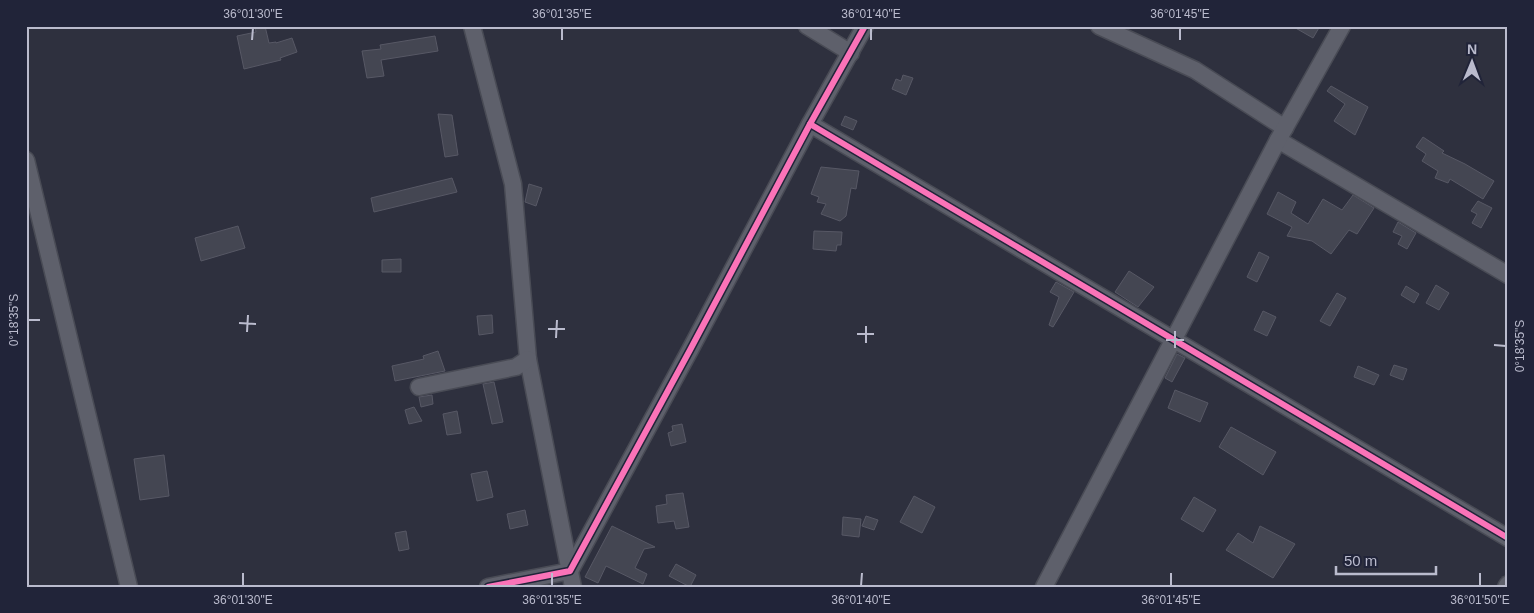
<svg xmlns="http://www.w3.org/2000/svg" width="1534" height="613" font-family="Arial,sans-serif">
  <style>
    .building { fill: #444652; stroke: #575865 }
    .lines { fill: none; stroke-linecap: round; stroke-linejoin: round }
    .minor-casing { stroke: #494b55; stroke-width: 19 }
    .minor { stroke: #5e606b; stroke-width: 16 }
    .cycleway-casing { stroke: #212439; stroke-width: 9 }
    .cycleway { stroke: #fb73b8; stroke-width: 6 }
    .ticks { fill: none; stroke: #babbcd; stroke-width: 2 }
    .neatline { fill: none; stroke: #babbcd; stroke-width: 2 }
    .ticks-label { font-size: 12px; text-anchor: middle; fill: #babbcd }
  </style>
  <rect width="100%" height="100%" fill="#2e303e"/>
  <g class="building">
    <polygon points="255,26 265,26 269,43 276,42 276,43 292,38 297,52 280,58 281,60 244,69 237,36 256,32"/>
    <polygon points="1292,26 1320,26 1313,38"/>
    <polygon points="435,36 438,51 381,60 384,76 367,78 362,51 381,49 380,45"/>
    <polygon points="903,75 913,78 906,95 892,89 896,79 901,81"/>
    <polygon points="1331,86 1368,107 1355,135 1334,121 1345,104 1327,91"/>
    <polygon points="438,114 452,115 458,155 445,157"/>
    <polygon points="845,116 857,121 853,130 841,125"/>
    <polygon points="1423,137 1444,151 1442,153 1465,164 1494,181 1483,199 1450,179 1448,183 1435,178 1438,171 1422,161 1426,154 1416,147"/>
    <polygon points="821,167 859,171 856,189 851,188 846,216 840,221 821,214 826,204 817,202 819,197 811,194"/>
    <polygon points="452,178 457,192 374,212 371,198"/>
    <polygon points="529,184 542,188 536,206 525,202"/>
    <polygon points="1278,192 1296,202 1291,213 1308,224 1323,199 1342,210 1353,195 1374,208 1357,234 1349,230 1331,254 1312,241 1287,236 1292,227 1267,214"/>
    <polygon points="1478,201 1492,208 1481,228 1472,223 1477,214 1471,211"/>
    <polygon points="1398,222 1416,233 1407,249 1398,244 1402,236 1393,232"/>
    <polygon points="238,226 245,248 201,261 195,238"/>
    <polygon points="814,231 842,232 841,245 837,245 836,251 813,249"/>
    <polygon points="1259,252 1269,257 1257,282 1247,277"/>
    <polygon points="401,259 401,272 382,272 382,260"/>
    <polygon points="1129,271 1154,287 1138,307 1115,292"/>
    <polygon points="1056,282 1074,292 1053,327 1049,325 1059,297 1050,292"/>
    <polygon points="1436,285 1449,293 1439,310 1426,303"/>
    <polygon points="1406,286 1419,294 1414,303 1401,295"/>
    <polygon points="1337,293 1346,298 1330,326 1320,321"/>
    <polygon points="1263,311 1276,317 1267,336 1254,330"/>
    <polygon points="492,315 493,333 479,335 477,316"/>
    <polygon points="438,351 445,371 395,381 392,366 424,359 423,356"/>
    <polygon points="1177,354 1185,358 1172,382 1165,378"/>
    <polygon points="1394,365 1407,369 1403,380 1390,375"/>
    <polygon points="1358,366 1379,375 1374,385 1354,377"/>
    <polygon points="494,382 503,422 492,424 483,384"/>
    <polygon points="1175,390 1208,403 1200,422 1168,408"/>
    <polygon points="432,395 433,404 421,407 419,397"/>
    <polygon points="414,407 422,421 409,424 405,410"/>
    <polygon points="457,411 461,433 447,435 443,414"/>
    <polygon points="682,424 686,442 671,446 668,433 673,431 672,426"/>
    <polygon points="1231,427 1276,452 1263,475 1219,447"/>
    <polygon points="164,455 169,496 140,500 134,459"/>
    <polygon points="487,471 493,497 477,501 471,474"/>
    <polygon points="683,493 689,527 676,529 674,521 658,523 656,506 667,504 666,495"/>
    <polygon points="914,496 935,507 922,533 900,522"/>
    <polygon points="1194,497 1216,510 1203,532 1181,519"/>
    <polygon points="525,510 528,525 510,529 507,514"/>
    <polygon points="866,516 878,520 874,530 862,526"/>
    <polygon points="843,517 861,519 859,537 842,535"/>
    <polygon points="612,526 655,547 644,549 635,568 647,574 643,584 606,566 598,583 585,577"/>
    <polygon points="1260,526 1295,544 1273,578 1226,550 1238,533 1253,543"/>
    <polygon points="406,531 409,549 399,551 395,533"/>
    <polygon points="676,564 696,575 690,587 669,576"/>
  </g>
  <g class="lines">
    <defs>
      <g id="minor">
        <polyline points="472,26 513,184 528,359 573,587"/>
        <polyline points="807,26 851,53"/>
        <polyline points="1099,26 1195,70 1285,128"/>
        <polyline points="810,124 1508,538"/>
        <polyline points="1278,140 1508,275"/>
        <polyline points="26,160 129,587"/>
        <polyline points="419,387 516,367 528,359"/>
        <polyline points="488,587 570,571 690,350 810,124 865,26"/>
        <polyline points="1044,587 1278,140 1342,26"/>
        <polyline points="1506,587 1508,584"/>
      </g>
    </defs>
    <use href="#minor" class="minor-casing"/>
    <use href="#minor" class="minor"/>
    <defs>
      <g id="cycleway">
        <polyline points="810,124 1508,538"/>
        <polyline points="488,587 570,571 690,350 810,124 865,26"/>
      </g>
    </defs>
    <use href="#cycleway" class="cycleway-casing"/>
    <use href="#cycleway" class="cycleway"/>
  </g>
  <path class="ticks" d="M252,40l1,-12M562,40v-12M871,40v-12M1180,40v-12M28,320h12M239,323l17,1M548,329h17M247,332l1,-17M857,334h17M556,338l1,-18M1166,340h18M866,343v-17M1494,345l12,1M1175,348v-17M243,586v-13M552,586v-13M861,586l1,-13M1171,586v-13M1480,586v-13"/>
  <rect width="1534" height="613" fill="none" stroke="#212439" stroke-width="55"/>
  <g transform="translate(1472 62) rotate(1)" stroke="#212439" stroke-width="4" paint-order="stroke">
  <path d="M0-4L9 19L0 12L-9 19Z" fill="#babbcd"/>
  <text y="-8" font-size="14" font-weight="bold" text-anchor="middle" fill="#babbcd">N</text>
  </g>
  <path d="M1336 566v8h100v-8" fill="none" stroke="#babbcd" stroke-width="2.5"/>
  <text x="1344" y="566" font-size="15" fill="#babbcd" stroke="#212439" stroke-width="4" paint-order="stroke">50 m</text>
  <rect x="28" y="28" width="1478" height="558" class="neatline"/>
  <g class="ticks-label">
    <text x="253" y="18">36°01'30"E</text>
    <text x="562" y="18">36°01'35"E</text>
    <text x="871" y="18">36°01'40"E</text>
    <text x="1180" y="18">36°01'45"E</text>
    <text transform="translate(14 320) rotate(-90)" y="4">0°18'35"S</text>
    <text transform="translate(1520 346) rotate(-90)" y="4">0°18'35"S</text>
    <text x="243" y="604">36°01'30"E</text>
    <text x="552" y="604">36°01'35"E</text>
    <text x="861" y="604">36°01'40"E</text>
    <text x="1171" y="604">36°01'45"E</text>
    <text x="1480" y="604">36°01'50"E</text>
  </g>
</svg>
